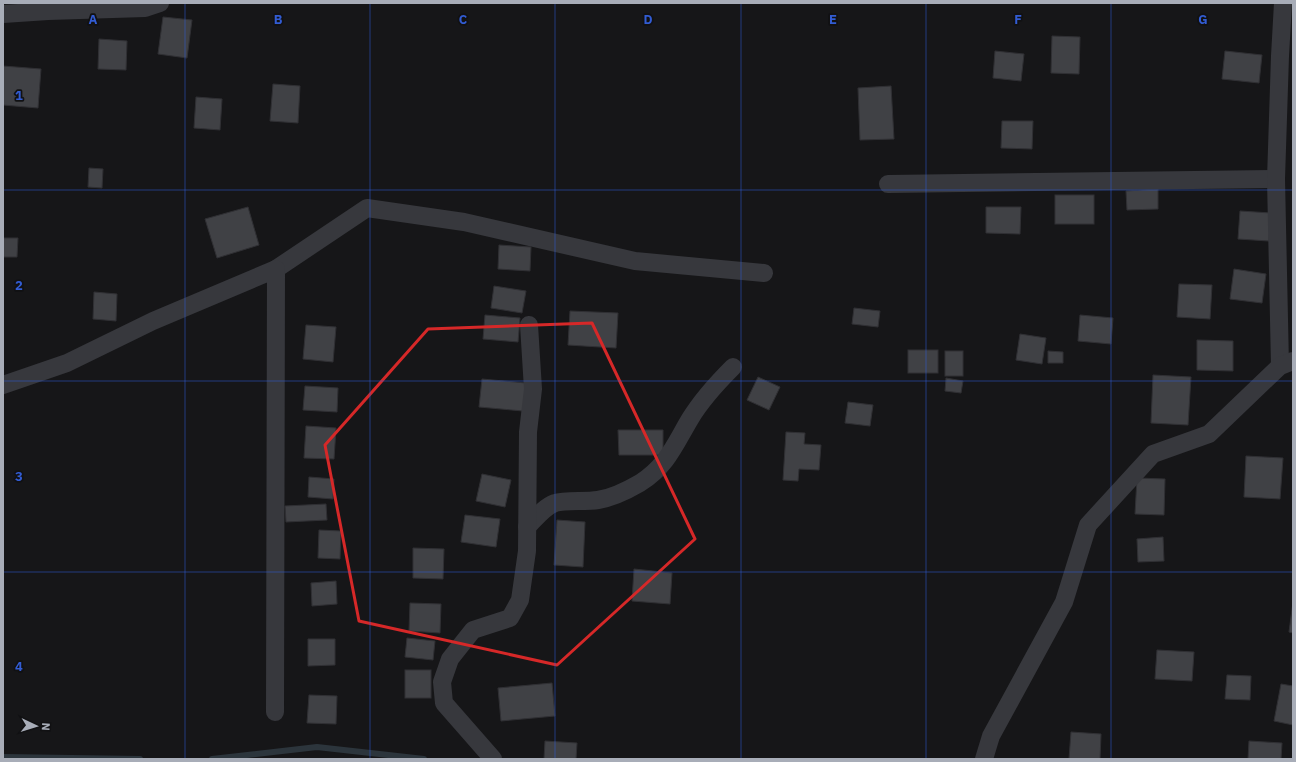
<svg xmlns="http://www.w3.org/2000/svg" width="1296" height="762" font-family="'IBM Plex Sans',sans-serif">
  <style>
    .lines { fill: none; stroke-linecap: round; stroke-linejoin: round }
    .stream { stroke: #2c353c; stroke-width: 6 }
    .building { fill: #404145; stroke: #303034 }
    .minor { stroke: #37383d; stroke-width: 18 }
    .marked { fill: none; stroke: #d62828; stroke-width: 3; stroke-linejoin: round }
    .grid { fill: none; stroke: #325cd3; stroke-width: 1; stroke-opacity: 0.55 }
    .grid-label { font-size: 13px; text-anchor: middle; font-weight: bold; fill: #325cd3; stroke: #111113; stroke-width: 3.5; stroke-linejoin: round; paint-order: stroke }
  </style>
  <rect width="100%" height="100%" fill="#161618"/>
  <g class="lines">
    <g class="stream">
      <polyline points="3,757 140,759"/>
      <polyline points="212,759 317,747 424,759"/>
    </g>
  </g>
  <g class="building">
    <polygon points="163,17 192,20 187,58 158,54"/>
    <polygon points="1052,36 1080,37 1079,74 1051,73"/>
    <polygon points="99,39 127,41 126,70 98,69"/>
    <polygon points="995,51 1024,54 1021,81 993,78"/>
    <polygon points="1225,51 1262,55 1259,83 1222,79"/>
    <polygon points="3,66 41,69 38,108 3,105"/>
    <polygon points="273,84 300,86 298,123 270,121"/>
    <polygon points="891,86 894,139 860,140 858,88"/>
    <polygon points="196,97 222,99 220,130 194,128"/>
    <polygon points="1002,121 1033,121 1032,149 1001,148"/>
    <polygon points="89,168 103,169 102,188 88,187"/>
    <polygon points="1158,189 1158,209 1127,210 1126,191"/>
    <rect x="1055" y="195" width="39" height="29"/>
    <polygon points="248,207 259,245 217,258 205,219"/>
    <polygon points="986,207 1021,207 1020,234 986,233"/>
    <polygon points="1240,211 1271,213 1269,241 1238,239"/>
    <polygon points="3,238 18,238 17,257 3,257"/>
    <polygon points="499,245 531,247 530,271 498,269"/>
    <polygon points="1234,269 1266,274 1262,303 1230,299"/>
    <polygon points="1179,284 1212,285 1210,319 1177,317"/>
    <polygon points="494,286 526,291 522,313 491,308"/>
    <polygon points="94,292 117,294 116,321 93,319"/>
    <polygon points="854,308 880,311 878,327 852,324"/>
    <polygon points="570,311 618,313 616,348 568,345"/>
    <polygon points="485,315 520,318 518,342 483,339"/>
    <polygon points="1080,315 1113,318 1111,344 1078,341"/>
    <polygon points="306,325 336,327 333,362 303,359"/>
    <polygon points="1020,334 1046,338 1042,364 1016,360"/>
    <polygon points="1197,340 1233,341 1233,371 1197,370"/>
    <rect x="908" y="350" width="30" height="23"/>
    <rect x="945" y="351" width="18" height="25"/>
    <polygon points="1048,351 1063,352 1063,363 1048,363"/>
    <polygon points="1153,375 1191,377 1188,425 1151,423"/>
    <polygon points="758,377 780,387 769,410 747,400"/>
    <polygon points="946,378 963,381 961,393 945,391"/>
    <polygon points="482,379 526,383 523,411 479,407"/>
    <polygon points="305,386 338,388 337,412 303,410"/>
    <polygon points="848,402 873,405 870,426 845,423"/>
    <polygon points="306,426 336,428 334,459 304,458"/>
    <polygon points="618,430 663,430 663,455 619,455"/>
    <polygon points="786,432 805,433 804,444 821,445 819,470 799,469 798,481 783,480"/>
    <polygon points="1246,456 1283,458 1280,499 1244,497"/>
    <polygon points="482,474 511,480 505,507 476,501"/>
    <polygon points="309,477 334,479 333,499 308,497"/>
    <polygon points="1137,478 1165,479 1164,515 1135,514"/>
    <polygon points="326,504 327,520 286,522 285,506"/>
    <polygon points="465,515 500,519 496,547 461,542"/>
    <polygon points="557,520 585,522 583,567 554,565"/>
    <polygon points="319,530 341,531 340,559 318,558"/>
    <polygon points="1163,537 1164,561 1138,562 1137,539"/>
    <polygon points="413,548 444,549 443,579 413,578"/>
    <polygon points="634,569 672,573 670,604 632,601"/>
    <polygon points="336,581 337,604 312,606 311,583"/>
    <polygon points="1293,602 1293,633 1289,632"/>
    <polygon points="410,603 441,604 440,633 409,631"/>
    <polygon points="407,638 435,641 433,660 405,657"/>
    <polygon points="308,639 335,639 335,665 308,666"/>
    <polygon points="1157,650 1194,652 1192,681 1155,679"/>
    <rect x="405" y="670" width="26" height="28"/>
    <polygon points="1227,675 1251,676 1250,700 1225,699"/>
    <polygon points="552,683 555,716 501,721 498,688"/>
    <polygon points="1281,684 1293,686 1293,725 1274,721"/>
    <polygon points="309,695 337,696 336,724 307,723"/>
    <polygon points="1071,732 1101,734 1100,759 1069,759"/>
    <polygon points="545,741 577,743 576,759 544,759"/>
    <polygon points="1249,741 1282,743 1281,759 1248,759"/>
  </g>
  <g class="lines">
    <g class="minor">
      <polyline points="3,14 48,11 145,8 160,3"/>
      <polyline points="888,184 1276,179"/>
      <polyline points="276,269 367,208 464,222 635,261 764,273"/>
      <polyline points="1280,366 1276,179 1280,56 1283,3"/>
      <polyline points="3,385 67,363 153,321 276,269 275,712"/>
      <path d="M527,527c8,-8 17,-20 28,-24 10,-3 31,-1 43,-3 13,-2 30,-10 42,-17 27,-17 35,-39 50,-64 12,-20 27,-36 43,-52"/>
      <polyline points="493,759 444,703 442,682 450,659 473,630 510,618 520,600 527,551 528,432 533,389 529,325"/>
      <polyline points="984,759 991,736 1064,602 1088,525 1153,454 1209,434 1280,366 1293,361"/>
    </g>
  </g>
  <path class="marked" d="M592,323l103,216 -138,126 -198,-44 -34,-176 103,-116z"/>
  <path class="grid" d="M185,3v756M370,3v756M555,3v756M741,3v756M926,3v756M1111,3v756M3,190h1290M3,381h1290M3,572h1290"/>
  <g class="grid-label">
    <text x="93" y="24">A</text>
    <text x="278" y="24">B</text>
    <text x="463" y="24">C</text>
    <text x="648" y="24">D</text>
    <text x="833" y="24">E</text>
    <text x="1018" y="24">F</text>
    <text x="1203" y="24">G</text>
    <text x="19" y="100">1</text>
    <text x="19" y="290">2</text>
    <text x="19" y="481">3</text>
    <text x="19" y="671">4</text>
  </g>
  <rect width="1296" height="762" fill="none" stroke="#a8adb8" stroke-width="8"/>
  <g transform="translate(36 726) rotate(94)" stroke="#111113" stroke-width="3" paint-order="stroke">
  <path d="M0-3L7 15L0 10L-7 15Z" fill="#a8adb8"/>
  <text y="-6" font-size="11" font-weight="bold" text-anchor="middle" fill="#a8adb8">N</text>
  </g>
</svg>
